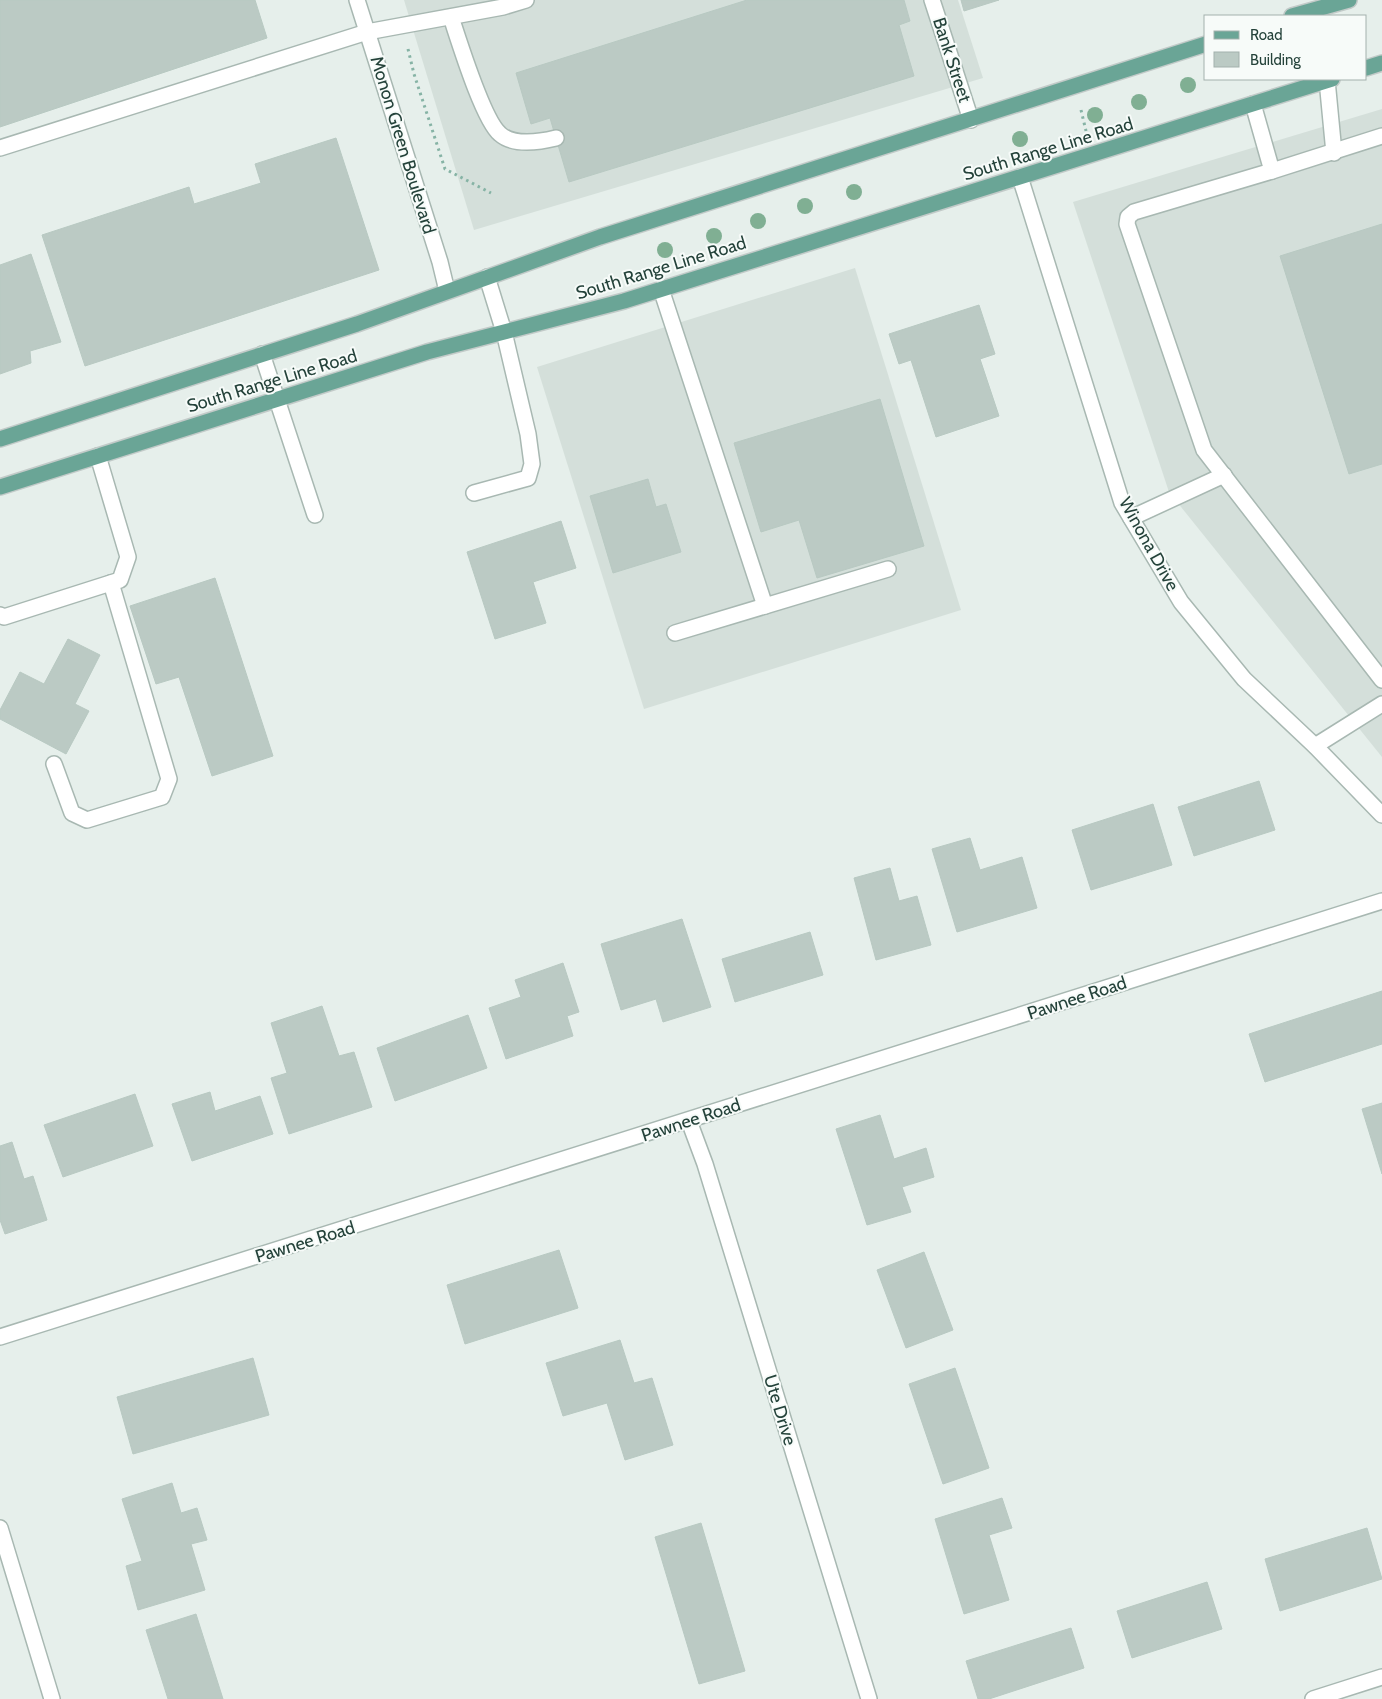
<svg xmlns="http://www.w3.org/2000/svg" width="1382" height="1699" font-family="Cabin,sans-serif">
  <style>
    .built { fill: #d4dfda }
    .building { fill: #bbcac4; stroke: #b8c9c2 }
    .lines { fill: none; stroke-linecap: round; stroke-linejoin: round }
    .minor-casing { stroke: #a8b8b2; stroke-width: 18 }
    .major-casing { stroke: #c2cac8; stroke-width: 18 }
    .path { stroke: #86b3a5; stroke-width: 3; stroke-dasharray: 2.5 4; stroke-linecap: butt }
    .minor { stroke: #fff; stroke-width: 15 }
    .major { stroke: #6aa596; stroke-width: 15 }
    .tree { fill: #80af93 }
    .labels { text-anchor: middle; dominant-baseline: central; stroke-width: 4; stroke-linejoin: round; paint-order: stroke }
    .street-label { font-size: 18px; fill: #24423a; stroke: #f7fbf9 }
  </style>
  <rect width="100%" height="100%" fill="#e6efeb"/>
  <g class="built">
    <polygon points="404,0 958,0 983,78 474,230"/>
    <polygon points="1382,109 1382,757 1169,492 1073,202"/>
    <polygon points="855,268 961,610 644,709 537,367"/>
  </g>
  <g class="building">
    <polygon points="0,0 255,0 267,38 0,127"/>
    <polygon points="747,0 904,0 910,21 899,25 914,76 569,182 550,118 531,124 516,73"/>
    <polygon points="961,0 999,0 964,11"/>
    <polygon points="336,138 379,270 85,366 42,235 189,187 194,204 261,183 255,164"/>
    <polygon points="1382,224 1382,464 1349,474 1280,256"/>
    <polygon points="31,254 61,342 30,351 31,363 0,374 0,265"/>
    <polygon points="979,305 995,354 980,359 999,416 936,437 911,360 899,364 889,334"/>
    <polygon points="880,399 924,546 817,578 799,520 761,532 734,443"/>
    <polygon points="648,479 656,507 666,504 681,552 613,573 590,496"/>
    <polygon points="561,521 576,568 533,582 546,623 495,639 467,552"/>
    <polygon points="215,578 273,756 212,776 179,677 156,684 130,606"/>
    <polygon points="68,639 100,655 75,704 89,711 66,754 0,719 0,710 20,672 44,684"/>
    <polygon points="1259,781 1275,830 1194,856 1178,807"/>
    <polygon points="1153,804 1172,865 1091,890 1072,830"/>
    <polygon points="970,838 980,870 1022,857 1037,908 957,932 932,849"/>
    <polygon points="890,868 899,901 917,896 931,945 876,960 854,878"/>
    <polygon points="682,919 711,1007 663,1022 656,999 621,1010 601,944"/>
    <polygon points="810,932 823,975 735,1002 722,959"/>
    <polygon points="563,963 579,1012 567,1016 573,1036 506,1059 489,1008 521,997 515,980"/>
    <polygon points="1382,991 1382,1044 1265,1082 1249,1034"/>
    <polygon points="322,1006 339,1056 354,1052 372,1107 289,1134 271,1078 287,1073 271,1023"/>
    <polygon points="468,1015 487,1068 395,1101 377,1048"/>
    <polygon points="210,1092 215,1111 260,1096 273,1134 192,1161 172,1104"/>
    <polygon points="135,1094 153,1146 63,1177 44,1125"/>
    <polygon points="1382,1103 1382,1174 1362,1109"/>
    <polygon points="880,1115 894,1159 926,1148 934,1177 902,1187 911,1212 867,1225 836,1129"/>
    <polygon points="12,1142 24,1179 33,1176 47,1220 5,1234 0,1220 0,1146"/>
    <polygon points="559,1250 578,1308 465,1344 447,1285"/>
    <polygon points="924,1252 953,1330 906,1348 877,1270"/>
    <polygon points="620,1340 634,1383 652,1378 673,1445 625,1460 607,1403 563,1416 546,1363"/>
    <polygon points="253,1358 269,1415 133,1454 117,1397"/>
    <polygon points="955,1368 989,1468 943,1484 909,1384"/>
    <polygon points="172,1483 181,1513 197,1508 207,1540 191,1544 205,1590 138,1610 126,1566 142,1561 122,1499"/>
    <polygon points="1002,1498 1012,1528 989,1535 1009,1600 964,1614 935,1519"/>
    <polygon points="701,1523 745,1671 699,1684 655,1537"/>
    <polygon points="1367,1528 1382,1579 1280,1611 1265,1559"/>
    <polygon points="1207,1582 1222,1629 1132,1658 1117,1611"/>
    <polygon points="196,1614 223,1699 168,1699 146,1630"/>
    <polygon points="1071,1628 1084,1668 989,1699 978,1699 966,1661"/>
  </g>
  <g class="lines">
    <defs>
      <g id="minor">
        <polyline points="357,0 440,262 447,291"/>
        <polyline points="932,0 971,120"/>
        <path d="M451,17c8,24 32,103 49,117 13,12 40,8 56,4"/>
        <polyline points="1327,80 1334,153"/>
        <polyline points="1253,104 1272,171 1134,212 1128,217 1127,224 1204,450 1382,680"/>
        <polyline points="0,148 367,32 503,7 526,0"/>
        <polyline points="1272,171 1382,136"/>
        <polyline points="1020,177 1122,503 1181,602 1244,679 1315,746 1382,815"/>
        <polyline points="661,289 765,606"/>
        <polyline points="262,354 315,515"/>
        <polyline points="474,493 528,478 532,464 528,434 504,332 487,277"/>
        <polyline points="1131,518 1224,475"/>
        <polyline points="0,615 4,617 120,580 128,557 98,456"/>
        <polyline points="675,633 888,569"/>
        <polyline points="1315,746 1382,704"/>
        <polyline points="54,764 72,813 87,820 162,797 169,779 111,583"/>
        <polyline points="689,1121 705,1164 869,1699"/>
        <polyline points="0,1337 1382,901"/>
        <polyline points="0,1528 52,1699"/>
        <polyline points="1313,1699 1382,1677"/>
      </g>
      <g id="major">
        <polyline points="1292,16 1349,0"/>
        <polyline points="1366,68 1382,63"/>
        <polyline points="0,439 357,324 600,237 1206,44"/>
        <polyline points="0,487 427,352 624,301 1332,79"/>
      </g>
    </defs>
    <use href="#minor" class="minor-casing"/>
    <use href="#major" class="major-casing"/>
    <g class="path">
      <polyline points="408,49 414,74 445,169 491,193"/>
      <polyline points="1081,110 1086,131"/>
    </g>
    <use href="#minor" class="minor"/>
    <use href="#major" class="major"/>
  </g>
  <g class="tree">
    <circle cx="1188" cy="85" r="8"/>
    <circle cx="1139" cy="102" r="8"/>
    <circle cx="1095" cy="115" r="8"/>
    <circle cx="1020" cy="139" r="8"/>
    <circle cx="854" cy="192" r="8"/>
    <circle cx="805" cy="206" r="8"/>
    <circle cx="758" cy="221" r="8"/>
    <circle cx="714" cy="236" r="8"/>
    <circle cx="665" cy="250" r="8"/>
  </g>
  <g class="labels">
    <g class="street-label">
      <text transform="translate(952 60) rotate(72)">Bank Street</text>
      <text transform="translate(403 145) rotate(73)">Monon Green Boulevard</text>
      <text transform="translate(1048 149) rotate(-17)">South Range Line Road</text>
      <text transform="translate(661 268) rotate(-17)">South Range Line Road</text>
      <text transform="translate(272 381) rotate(-17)">South Range Line Road</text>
      <text transform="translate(1149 544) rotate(61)">Winona Drive</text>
      <text transform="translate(1077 998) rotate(-18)">Pawnee Road</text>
      <text transform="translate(691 1120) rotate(-18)">Pawnee Road</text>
      <text transform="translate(305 1242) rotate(-17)">Pawnee Road</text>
      <text transform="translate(780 1410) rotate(73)">Ute Drive</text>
    </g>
  </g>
  <rect x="1204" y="15" width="162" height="65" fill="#f7fbf9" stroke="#a3b1ad"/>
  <rect x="1214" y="31" width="25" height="8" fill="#6aa596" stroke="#a3b1ad"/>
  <text x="1250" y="40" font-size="15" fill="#24423a">Road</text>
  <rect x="1214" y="52" width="25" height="15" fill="#bbcac4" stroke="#a3b1ad"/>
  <text x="1250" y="65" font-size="15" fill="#24423a">Building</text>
</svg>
